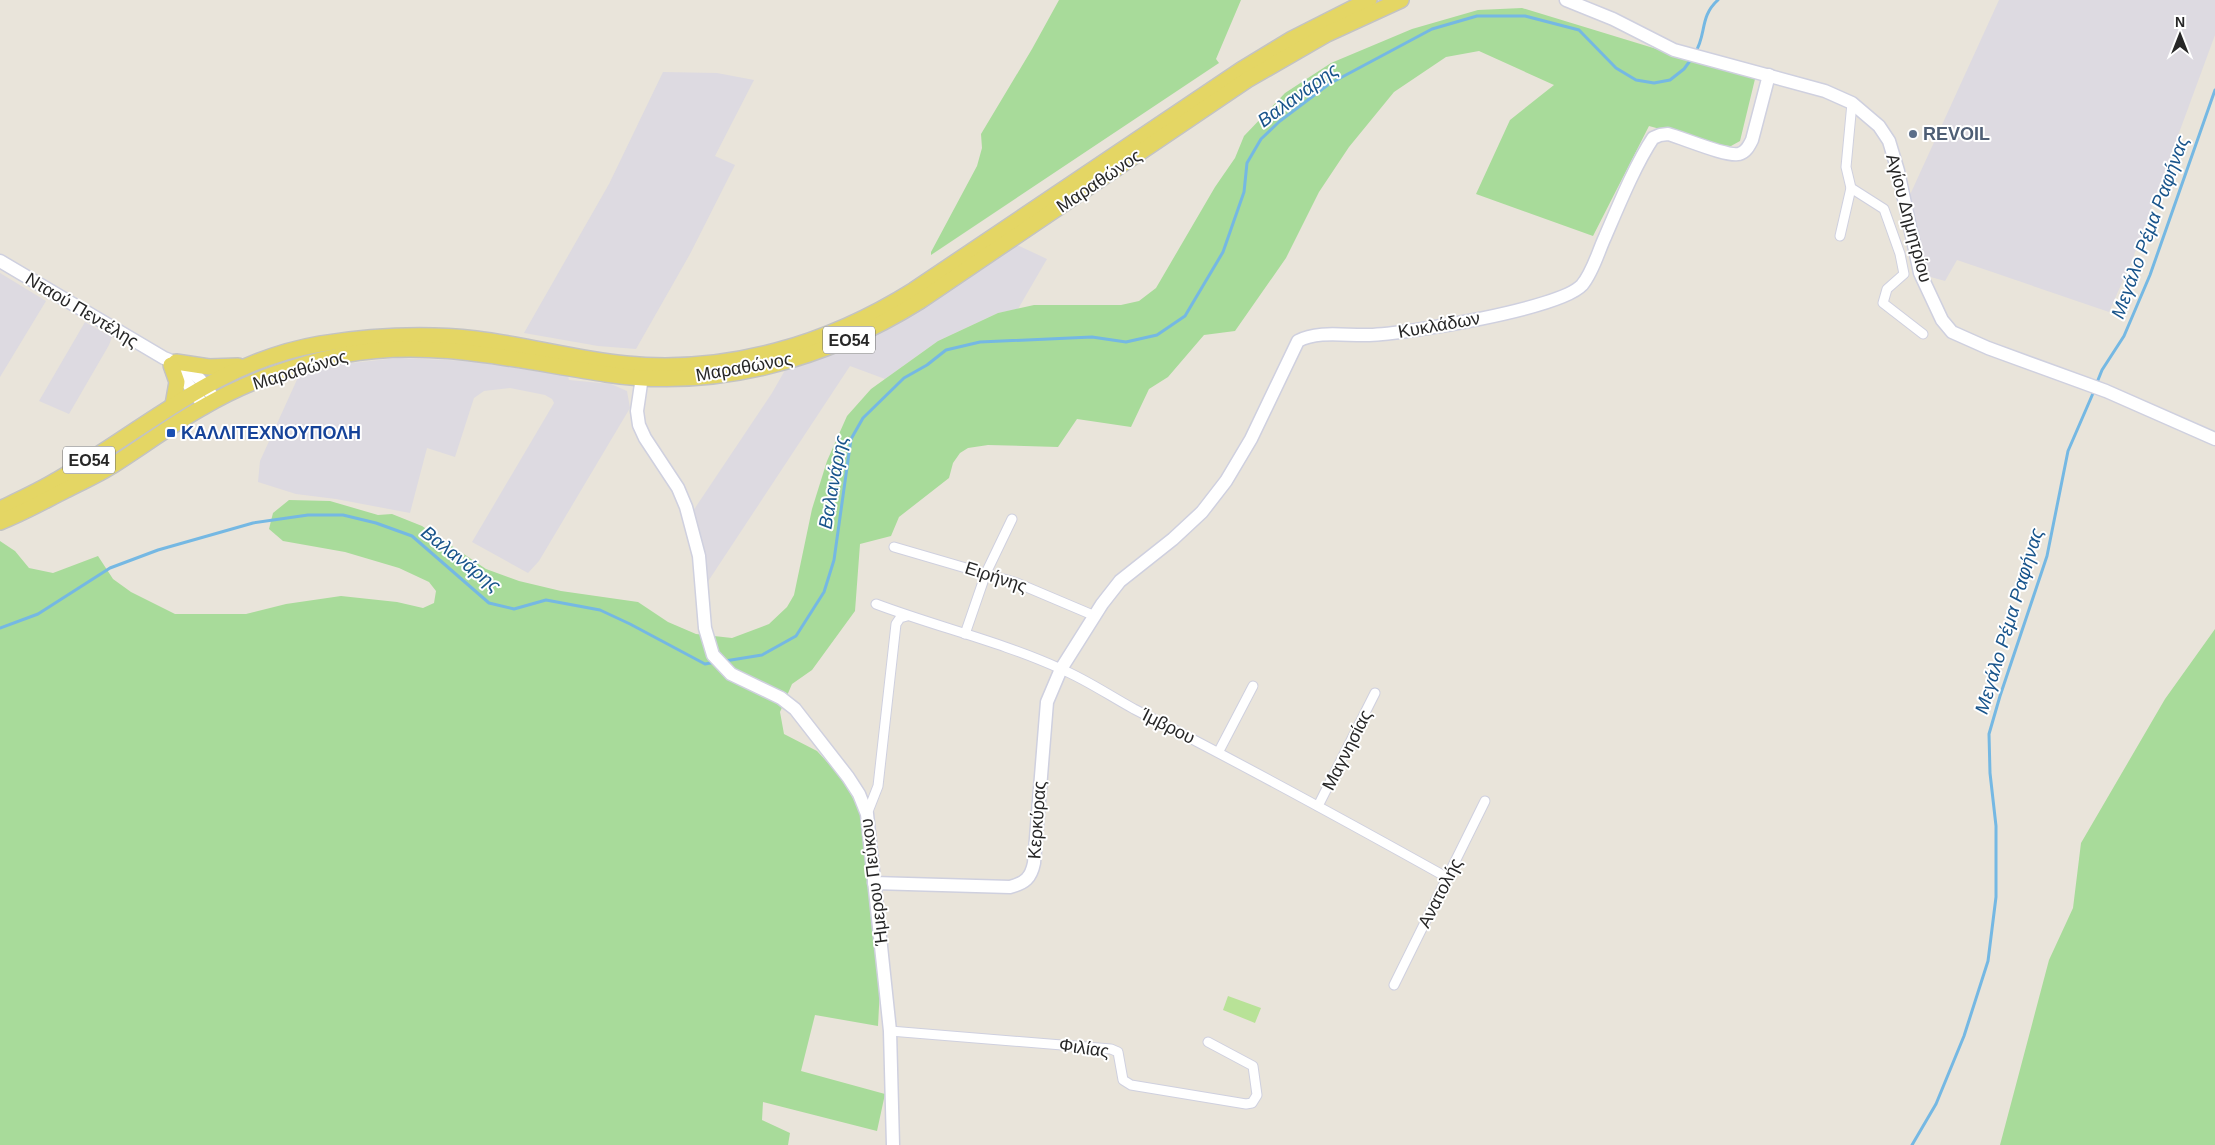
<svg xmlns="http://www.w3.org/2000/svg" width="2215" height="1145" font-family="Arial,sans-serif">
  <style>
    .industrial { fill: #dddae1 }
    .green { fill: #a8db9a }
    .pitch { fill: #b8e297 }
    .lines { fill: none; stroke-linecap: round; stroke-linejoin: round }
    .stream { stroke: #75b8e3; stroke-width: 3 }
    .street-casing { stroke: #cfd0df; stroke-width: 11 }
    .secondary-casing { stroke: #cfd0df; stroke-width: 15 }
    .primary-casing { stroke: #c3c3c3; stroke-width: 18 }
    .street { stroke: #fff; stroke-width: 9 }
    .secondary { stroke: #fff; stroke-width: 12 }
    .primary { stroke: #e4d664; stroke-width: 15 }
    .service-dot { fill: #5c6f8a; stroke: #fff; stroke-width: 2 }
    .transit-dot { fill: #1a4fb4; stroke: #fff; stroke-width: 2 }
    .labels { text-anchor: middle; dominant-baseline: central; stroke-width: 4; stroke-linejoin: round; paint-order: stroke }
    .shield { fill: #fff; stroke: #686868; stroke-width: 1 }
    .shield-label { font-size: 16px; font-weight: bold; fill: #272727 }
    .service-label { font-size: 18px; font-weight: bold; fill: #4e5e75; stroke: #fff; text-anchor: start }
    .street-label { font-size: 18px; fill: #272727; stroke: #fff }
    .transit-label { font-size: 18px; font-weight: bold; fill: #164399; stroke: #fff; text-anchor: start }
    .water-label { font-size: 19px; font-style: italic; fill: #18548b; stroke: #fff }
  </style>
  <rect width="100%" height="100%" fill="#e9e4da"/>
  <g class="industrial">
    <polygon points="1999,0 2215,0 2215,35 2133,258 2109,312 1957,260 1945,281 1927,276 1909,197"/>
    <polygon points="663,72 717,73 754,80 715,156 735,165 690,254 636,349 598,346 524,333 609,184"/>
    <polygon points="1013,243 1047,259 1018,309 998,313 938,341 885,379 850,366 705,586 691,514 772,393 788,365"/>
    <polygon points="0,273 46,301 0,377"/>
    <polygon points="85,322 112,337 109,345 69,414 39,401"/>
    <polygon points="398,358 471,361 568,376 569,380 611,384 627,391 630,408 539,561 528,573 472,542 554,403 552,399 545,395 510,388 484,391 474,398 455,457 427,448 410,513 336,499 296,494 258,482 260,461 300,373 342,364"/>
  </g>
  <g class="green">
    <polygon points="1059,0 1241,0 1216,59 1219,63 931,255 931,252 977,166 982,148 981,134 1032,49"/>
    <polygon points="1522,8 1755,79 1740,141 1731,146 1719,145 1649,126 1593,236 1476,194 1510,120 1554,85 1479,51 1446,57 1394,92 1349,147 1319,192 1286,258 1235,331 1204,335 1168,377 1149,389 1131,427 1077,419 1058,447 988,445 968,448 960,453 953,463 949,478 899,517 891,536 860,544 855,611 812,670 792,684 780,712 784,734 817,751 841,777 860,811 881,968 878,1026 815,1015 801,1071 885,1094 877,1131 763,1102 762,1120 790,1133 788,1145 0,1145 0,541 15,551 29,568 53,573 98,556 113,579 131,592 175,614 246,614 286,604 341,596 397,602 423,608 434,603 436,591 429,582 399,568 345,552 283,541 269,529 273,513 289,500 330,501 378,515 392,514 422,526 486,569 519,581 561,591 638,602 668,622 696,634 732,638 769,624 787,607 794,595 812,509 827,461 847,416 871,389 938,341 998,313 1034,305 1121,305 1139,301 1156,288 1215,187 1235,158 1244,136 1285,93 1331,63 1412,29 1478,10"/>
    <polygon points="2215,629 2215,1145 2000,1145 2049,960 2073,908 2081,843 2165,699"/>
  </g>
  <polygon class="pitch" points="1228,996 1261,1008 1255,1023 1223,1010"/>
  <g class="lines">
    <g class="stream">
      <path d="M1695,53c12,-19 4,-36 23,-53"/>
      <polyline points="2096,385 2102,370 2124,336 2150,275 2215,90"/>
      <polyline points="0,628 38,614 110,568 158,550 253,523 308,515 343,515 376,523 412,536 489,603 514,609 546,600 600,610 630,624 705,664 716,662"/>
      <polyline points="725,661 762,655 796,636 824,592 834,560 851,439 863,418 904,378 927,365 946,350 980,342 1092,337 1126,342 1157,335 1185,316 1223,252 1244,192 1247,163 1261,139 1280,121 1329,84 1432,29 1477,16 1525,16 1579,30 1616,68 1636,80 1654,83 1670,80 1684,69 1692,58"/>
      <polyline points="1912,1145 1936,1104 1964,1036 1988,961 1996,897 1996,826 1990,773 1989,734 2000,696 2047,556 2068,451 2094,391"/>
    </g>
    <defs>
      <g id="street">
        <polyline points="1852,103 1846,167 1851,188 1884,209 1900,254 1904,274 1887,289 1883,303 1923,334"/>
        <polyline points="1840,236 1851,188"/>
        <polyline points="894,547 1017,583 1095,616"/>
        <path d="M876,604c61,23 126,38 185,65 26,11 49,27 73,40 106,54 210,111 314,169"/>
        <polyline points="965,634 986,573 1012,519"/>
        <polyline points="1219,751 1253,686"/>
        <polyline points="1318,806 1375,693"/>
        <polyline points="867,814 878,786 896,624 900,618 907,616"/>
        <polyline points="1394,985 1485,801"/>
        <polyline points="890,1031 1111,1049 1118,1052 1123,1080 1131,1085 1246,1104 1252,1103 1257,1095 1253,1066 1208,1042"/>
      </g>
      <g id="secondary">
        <polyline points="1566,0 1613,19 1674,50 1825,91 1852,103 1879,126 1889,141 1898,171 1920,273 1942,320 1952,332 1988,348 2106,391 2215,439"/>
        <path d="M0,261l164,97c25,9 33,15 47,36"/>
        <polyline points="172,365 185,380 204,406"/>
        <polyline points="642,377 637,411 639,425 645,438 678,488 686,507 699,556 705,628 713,655 731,674 781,698 795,709 848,777 859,794 867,814 890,1031 893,1145"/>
        <path d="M874,883l136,4c15,-4 21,-9 24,-24l13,-161 14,-33 41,-65 18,-23 53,-42 29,-27 24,-31 25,-42 47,-98c20,-11 49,-5 71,-6 37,-1 191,-26 213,-50 11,-13 16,-33 23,-48 13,-30 30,-72 48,-99l7,-3 8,-1c15,4 59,23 71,20 7,-2 10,-8 13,-14l17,-65"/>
      </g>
      <g id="primary">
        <polyline points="176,362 209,367 238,366"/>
        <polyline points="171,365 177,382 173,405"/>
        <path d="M0,509c19,-9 39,-18 57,-29 88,-50 158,-118 263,-136 51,-8 104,-11 156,-5 50,6 99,20 150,25 102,10 202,-20 288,-74l327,-220 51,-31 77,-39"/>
        <path d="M0,522c23,-9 44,-21 66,-32 15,-8 30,-14 44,-23 32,-20 62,-43 95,-61 41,-24 91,-42 138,-51 89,-17 175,6 263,19 111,17 221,-15 314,-73l327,-221 80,-46 74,-34"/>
      </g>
    </defs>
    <use href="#street" class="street-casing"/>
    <use href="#secondary" class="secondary-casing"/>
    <use href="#primary" class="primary-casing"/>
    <use href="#street" class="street"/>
    <use href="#secondary" class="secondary"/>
    <use href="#primary" class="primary"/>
  </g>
  <circle class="service-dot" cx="1913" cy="134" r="5"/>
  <rect class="transit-dot" x="166" y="428" width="10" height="10" rx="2.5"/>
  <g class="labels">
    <g class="shield">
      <rect x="823" y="326.5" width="52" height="27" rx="4"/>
      <rect x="63" y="446.5" width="52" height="27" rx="4"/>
    </g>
    <g class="shield-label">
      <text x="849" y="340">ΕΟ54</text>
      <text x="89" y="460">ΕΟ54</text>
    </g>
    <g class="service-label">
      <text x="1923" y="134">REVOIL</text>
    </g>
    <g class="street-label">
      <text transform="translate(1099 181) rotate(-34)">Μαραθώνος</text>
      <text transform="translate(1909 218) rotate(75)">Αγίου Δημητρίου</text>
      <text transform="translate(82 310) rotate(31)">Νταού Πεντέλης</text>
      <text transform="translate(1439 325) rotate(-10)">Κυκλάδων</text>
      <text transform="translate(744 367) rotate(-10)">Μαραθώνος</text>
      <text transform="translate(300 370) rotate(-17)">Μαραθώνος</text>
      <text transform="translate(996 577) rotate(18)">Ειρήνης</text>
      <text transform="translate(1168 726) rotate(27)">Ίμβρου</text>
      <text transform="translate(1347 750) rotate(-63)">Μαγνησίας</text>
      <text transform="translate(1037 820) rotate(-86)">Κερκύρας</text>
      <text transform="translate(874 882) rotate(-97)">Ήμερου Πεύκου</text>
      <text transform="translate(1440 893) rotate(-63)">Ανατολής</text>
      <text transform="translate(1084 1048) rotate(8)">Φιλίας</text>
    </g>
    <g class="transit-label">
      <text x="181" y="433">ΚΑΛΛΙΤΕΧΝΟΥΠΟΛΗ</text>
    </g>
    <g class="water-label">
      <text transform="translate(1298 95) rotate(-36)">Βαλανάρης</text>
      <text transform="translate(2150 227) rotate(-70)">Μεγάλο Ρέμα Ραφήνας</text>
      <text transform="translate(833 482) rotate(-80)">Βαλανάρης</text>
      <text transform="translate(461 559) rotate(38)">Βαλανάρης</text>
      <text transform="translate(2009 621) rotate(-73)">Μεγάλο Ρέμα Ραφήνας</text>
    </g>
  </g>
  <g transform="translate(2180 35)" stroke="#ffffff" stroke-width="4" paint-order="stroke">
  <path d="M0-4L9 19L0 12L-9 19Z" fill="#272727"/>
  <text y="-8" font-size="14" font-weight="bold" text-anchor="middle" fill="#272727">N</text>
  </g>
</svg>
